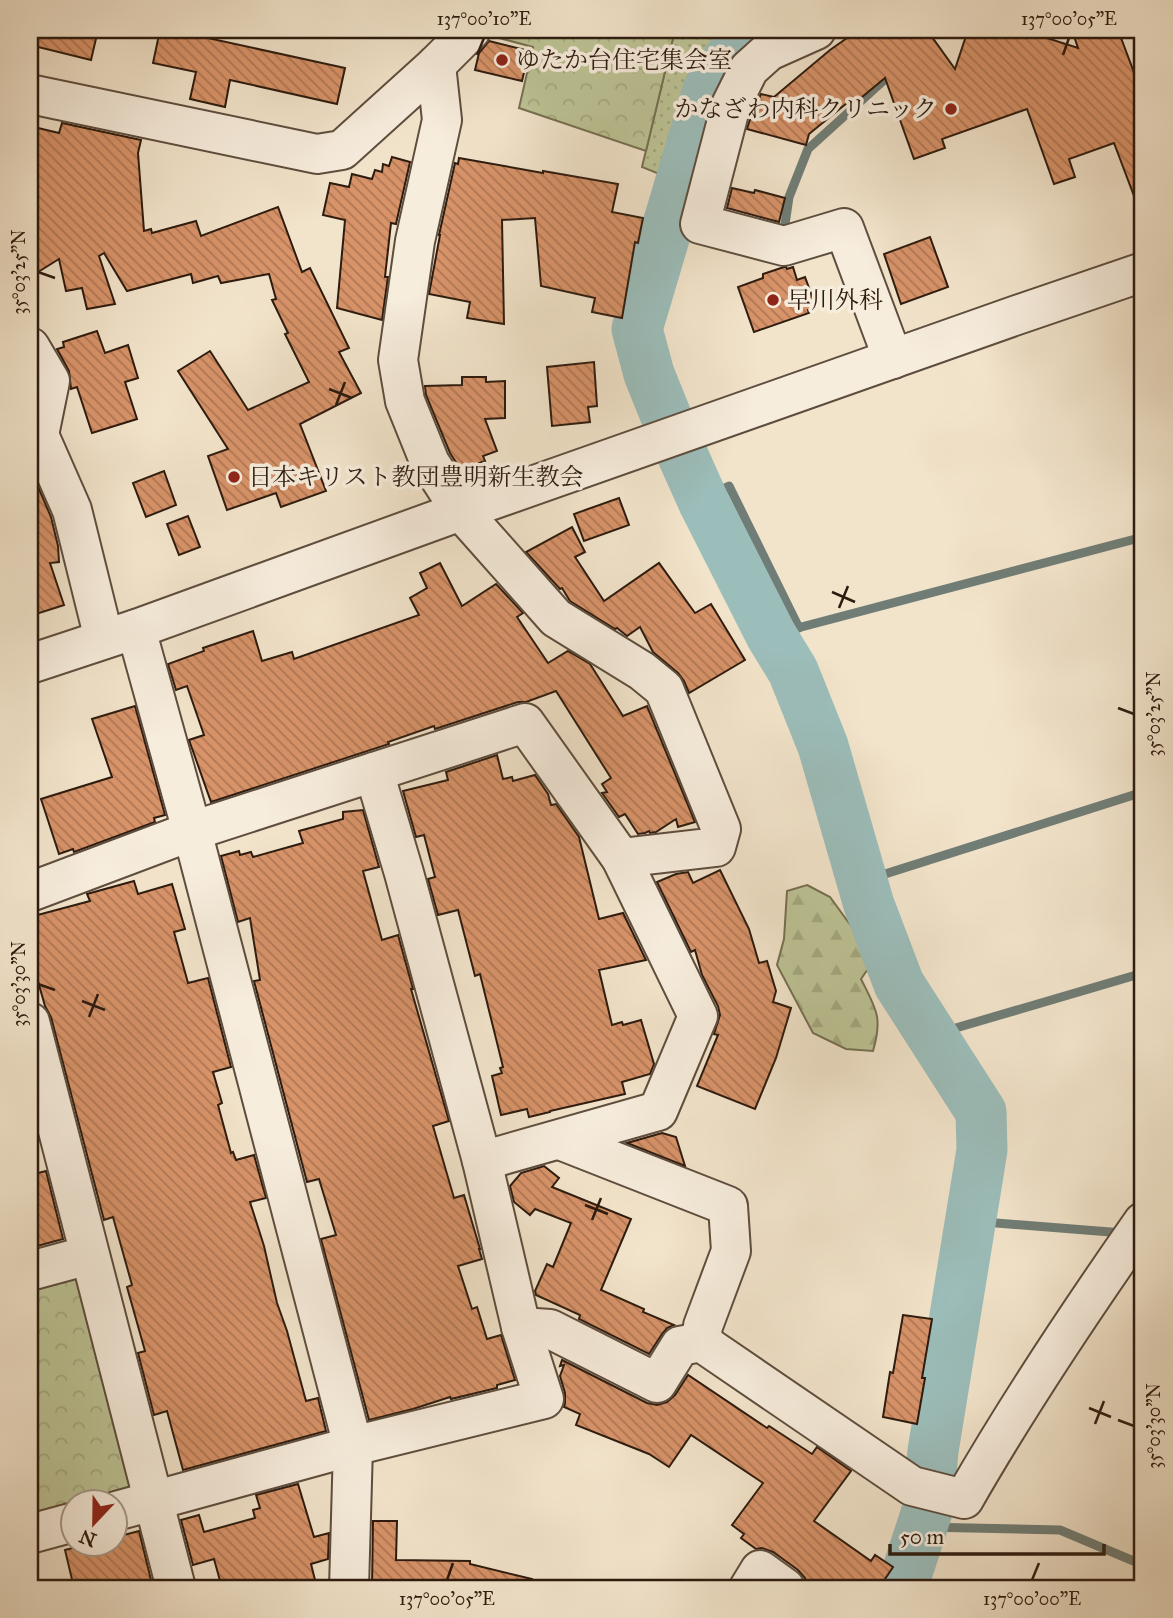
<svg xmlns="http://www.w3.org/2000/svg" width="1173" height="1618" font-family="'IM FELL Great Primer','Noto Serif JP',serif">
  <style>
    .grass { fill: url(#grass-dots); stroke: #757052; stroke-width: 2 }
    .forest { fill: url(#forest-firs); stroke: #757052; stroke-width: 2 }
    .park { fill: url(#park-crowns); stroke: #757052; stroke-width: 2 }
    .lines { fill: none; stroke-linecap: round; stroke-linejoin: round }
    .stream { stroke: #707d76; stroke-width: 9 }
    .river { stroke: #9cbebb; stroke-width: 51 }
    .building { fill: url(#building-back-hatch); stroke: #2d1b0f; stroke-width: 2 }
    .minor-casing { stroke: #5e4d3e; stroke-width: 42 }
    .minor { stroke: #f7eddd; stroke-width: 38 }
    .ticks { fill: none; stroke: #2d1b0f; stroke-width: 2.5 }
    .poi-dot { fill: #8f2418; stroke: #f7eddd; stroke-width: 2.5 }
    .labels { text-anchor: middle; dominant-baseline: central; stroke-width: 7; stroke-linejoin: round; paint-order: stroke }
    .poi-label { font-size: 24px; fill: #2d1b0f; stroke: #f7eddd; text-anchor: start }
    .neatline { fill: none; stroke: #2d1b0f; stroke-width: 2.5 }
    .ticks-label { font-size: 18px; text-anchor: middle; fill: #2d1b0f }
  </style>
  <defs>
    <pattern id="grass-dots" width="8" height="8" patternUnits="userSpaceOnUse" patternTransform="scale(1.75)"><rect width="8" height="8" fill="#bdc496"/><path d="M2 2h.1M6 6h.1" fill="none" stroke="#a3a880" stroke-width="1.8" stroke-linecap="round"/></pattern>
    <pattern id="forest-firs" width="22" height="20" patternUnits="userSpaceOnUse" patternTransform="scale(1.75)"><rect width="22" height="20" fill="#bdc496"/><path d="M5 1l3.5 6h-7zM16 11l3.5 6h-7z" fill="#a3a880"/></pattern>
    <pattern id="park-crowns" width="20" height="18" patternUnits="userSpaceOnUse" patternTransform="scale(1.75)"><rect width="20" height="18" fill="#bdc496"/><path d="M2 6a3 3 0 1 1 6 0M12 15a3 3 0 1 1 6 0" fill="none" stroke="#a3a880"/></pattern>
    <pattern id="building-back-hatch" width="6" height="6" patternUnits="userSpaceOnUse" patternTransform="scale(1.75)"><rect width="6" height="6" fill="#d89369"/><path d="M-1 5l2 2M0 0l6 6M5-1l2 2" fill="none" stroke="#b07755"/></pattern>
  </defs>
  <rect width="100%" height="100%" fill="#f2e4cb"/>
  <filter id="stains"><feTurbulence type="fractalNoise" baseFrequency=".00286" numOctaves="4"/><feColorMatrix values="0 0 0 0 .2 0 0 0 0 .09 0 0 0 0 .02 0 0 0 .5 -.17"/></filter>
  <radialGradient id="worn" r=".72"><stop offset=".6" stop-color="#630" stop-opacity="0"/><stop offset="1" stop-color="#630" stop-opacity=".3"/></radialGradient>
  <polygon class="grass" points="675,30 732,30 721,36 702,58 664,176 642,167"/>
  <path class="forest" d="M807,885l23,12 24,33 18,33 -11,16c15,30 22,38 12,72l-27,-2 -33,-16 -36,-68 7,-26 3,-48z"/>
  <g class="park">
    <polygon points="489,30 675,30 646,151 519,108 533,47 484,34"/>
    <polygon points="79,1273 135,1482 128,1498 108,1502 74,1502 73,1511 30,1521 30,1279"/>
  </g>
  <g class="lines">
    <g class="stream">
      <polyline points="1039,45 1043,30"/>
      <polyline points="784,231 789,197 808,149 893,72"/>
      <polyline points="703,498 729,486 799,628"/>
      <polyline points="771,635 1143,537"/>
      <polyline points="863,881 1143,792"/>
      <polyline points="932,1035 1143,973"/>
      <polyline points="971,1221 1123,1233"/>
      <polyline points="922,1527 1060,1530 1143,1565"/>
    </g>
    <polyline class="river" points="767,30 729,58 708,90 637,329 649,374 674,436 704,503 771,635 793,671 823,746 869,905 899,984 981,1112 982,1150 933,1451 928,1508 902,1588"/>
  </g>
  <g class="building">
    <polygon points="30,30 98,30 91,60 30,45"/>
    <polygon points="160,30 171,30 345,68 337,104 230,80 225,107 190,99 196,72 153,63"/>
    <polygon points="878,30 927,30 955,69 968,30 1022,30 1078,48 1072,30 1118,30 1135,75 1143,72 1143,129 1140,130 1137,204 1114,143 1069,159 1075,177 1054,184 1027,109 942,139 945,148 914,159 885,78 850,107 847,103 809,134 806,145 747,129 752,113 761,94 774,97 830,50 857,31 859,34 863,31 868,37"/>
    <polygon points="489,41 529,51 522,81 475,70 479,53"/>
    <polygon points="62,123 141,140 138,153 144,231 151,229 152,233 196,221 201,236 278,207 302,272 310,268 349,348 339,352 361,393 300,424 326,491 281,507 276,493 227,510 208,456 228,449 178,371 210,351 248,410 309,382 285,334 288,333 272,300 276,299 269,274 221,283 218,276 193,283 191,274 127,291 104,253 99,256 115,304 87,309 82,288 66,291 59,259 30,277 30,138 35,139 38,128 59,133"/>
    <polygon points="392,157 410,162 396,224 391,223 385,277 388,277 382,320 337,308 345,220 323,215 330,183 349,187 352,174 372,179 375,170 382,172 383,164 389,166"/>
    <polygon points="459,158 543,173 543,171 618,184 612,212 643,218 638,243 635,242 622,318 592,312 595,298 541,286 535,218 502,220 504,324 467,318 470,302 429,294 440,235 439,235 455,163 458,164"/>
    <polygon points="732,188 754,193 755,190 785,198 779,222 727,208"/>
    <polygon points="930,237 948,287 901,304 884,254"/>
    <polygon points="784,267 786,267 787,269 793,267 797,280 805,277 816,307 808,310 809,313 754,332 738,287 763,278 763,274"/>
    <polygon points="97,331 105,353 128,345 138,378 125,382 137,419 92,433 77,387 71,389 69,371 57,349 64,347 63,342"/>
    <polygon points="594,362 597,406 588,407 590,422 552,426 547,367"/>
    <polygon points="462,377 486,377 486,382 505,381 505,418 485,419 497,451 483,456 485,461 461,470 450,453 426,395 425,386 462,385"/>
    <polygon points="30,468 51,517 58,546 59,562 50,563 64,605 30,616"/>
    <polygon points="164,471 176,505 146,517 133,483"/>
    <polygon points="619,498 629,525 584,541 574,514"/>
    <polygon points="188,516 200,547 179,555 167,524"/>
    <polygon points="572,527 585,552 575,557 604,601 659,563 695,613 711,604 745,660 689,693 684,681 678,673 653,652 640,627 627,636 617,628 615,629 570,601 562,588 560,589 526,552"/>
    <polygon points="440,563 462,606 496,584 523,613 517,617 548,663 568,651 590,664 623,716 647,706 695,822 678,827 676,819 656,832 650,833 649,831 645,833 638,834 625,814 619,817 602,793 607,792 602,784 611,778 556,691 526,702 518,702 435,729 434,726 388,742 389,744 211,802 189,740 204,735 187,686 176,690 168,664 204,651 203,648 253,631 262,661 292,652 294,659 419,615 410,598 427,588 420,573"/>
    <polygon points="135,706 165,815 154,818 155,822 74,852 73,849 59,854 41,799 112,777 92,719"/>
    <polygon points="497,755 503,779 512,777 513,781 535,775 548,794 551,805 556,804 579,837 599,919 623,913 646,960 599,970 612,1025 622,1022 623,1025 641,1020 654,1064 650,1074 622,1082 625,1094 550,1111 550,1112 529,1117 527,1109 501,1115 492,1076 502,1073 500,1068 503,1067 480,974 475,976 458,910 438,915 428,879 435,877 424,835 416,837 403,791 448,780 446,772"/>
    <polygon points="363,810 379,867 363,871 382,940 398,935 413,989 411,989 449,1121 433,1126 454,1198 464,1195 480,1249 479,1249 482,1259 458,1266 472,1309 477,1307 487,1339 501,1335 515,1380 497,1385 497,1388 451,1399 450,1397 413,1409 369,1420 321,1239 336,1235 319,1179 307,1182 254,981 260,980 250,918 238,922 221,856 239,851 240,855 251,852 253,857 303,843 299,831 343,819 343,812"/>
    <polygon points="720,870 749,929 759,963 767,961 776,991 773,1002 791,1008 776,1058 755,1109 697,1086 718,1035 714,1034 720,1015 718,1006 702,975 695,950 691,952 657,882 676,874 688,872 693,883"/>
    <polygon points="134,881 138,894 172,884 185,929 174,932 188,983 208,978 231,1067 213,1072 222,1103 218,1105 231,1153 233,1152 236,1160 254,1155 266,1198 250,1202 264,1246 277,1303 287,1331 306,1401 318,1398 326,1431 183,1470 167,1411 154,1415 138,1353 145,1351 127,1287 132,1285 113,1217 104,1220 51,1017 45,1006 30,953 30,917 90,901 87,894"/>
    <polygon points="662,1133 676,1137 685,1166 627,1143"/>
    <polygon points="544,1166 559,1178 552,1187 631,1219 601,1290 644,1309 643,1312 674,1325 667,1328 662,1334 649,1354 579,1319 580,1315 536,1295 535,1291 547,1264 553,1267 571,1223 535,1209 530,1215 514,1202 510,1186 521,1173"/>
    <polygon points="46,1171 63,1239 30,1248 30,1175"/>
    <polygon points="903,1315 932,1319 922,1378 925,1378 917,1424 883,1417 890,1372 893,1373"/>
    <polygon points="562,1360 647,1403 657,1405 667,1402 675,1395 688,1375 767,1428 769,1426 812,1454 817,1447 851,1471 814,1521 871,1561 875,1555 893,1567 879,1588 807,1588 805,1578 798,1570 773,1552 762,1548 756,1549 741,1538 744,1534 732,1525 763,1483 691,1435 669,1467 649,1454 576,1425 580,1414 564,1407 565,1403 565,1393 560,1376 564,1365 560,1366"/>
    <polygon points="298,1484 314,1537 329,1533 328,1559 311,1564 317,1588 222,1588 214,1559 193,1565 181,1520 199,1515 204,1532 255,1518 253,1510 260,1508 256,1495"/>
    <polygon points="373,1521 397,1521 396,1560 470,1561 470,1564 532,1579 531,1588 372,1588"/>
    <polygon points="139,1531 152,1584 135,1588 74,1588 65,1550 88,1544 116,1544 116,1537"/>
  </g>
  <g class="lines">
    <defs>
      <g id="minor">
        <polyline points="816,30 769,51 749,69 731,105 700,224 784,246 844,228 893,359"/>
        <polyline points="436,65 442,120 415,241 398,360 405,401 430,463 461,511 556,618 642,671 664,689 721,829 716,847 621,858"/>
        <polyline points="30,94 317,154 342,150 436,65 471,30"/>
        <polyline points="30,347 50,381 39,435"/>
        <polyline points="30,436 39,435 72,510 104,639"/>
        <polyline points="136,629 192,831 353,1446 349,1588"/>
        <polyline points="30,664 136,629 461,511 1017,315 1143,272"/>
        <polyline points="30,892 192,831 525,723 621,858 698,1016 658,1111 482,1161"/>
        <polyline points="30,1022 176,1588"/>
        <polyline points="560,1140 728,1206 731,1251 703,1326 701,1342"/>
        <polyline points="30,1271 89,1255"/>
        <path d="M521,1327l29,2 107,54 23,-37 21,-4 211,144 52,13c55,-96 116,-187 179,-277"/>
        <polyline points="116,1511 353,1446 544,1399 521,1327 482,1161 404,873 374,772"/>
        <polyline points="30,1534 74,1522"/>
        <polyline points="749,1588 760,1570 785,1588"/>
      </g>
    </defs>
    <use href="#minor" class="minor-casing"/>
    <use href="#minor" class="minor"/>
  </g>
  <path class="ticks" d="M477,55l7,-17M1063,55l6,-17M38,272l17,6M329,389l23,9M336,405l9,-23M832,592l23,10M839,608l9,-22M1118,708l16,6M38,984l17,6M82,1001l23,9M89,1017l9,-23M585,1205l23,9M592,1220l9,-22M1089,1408l22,9M1118,1420l16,6M1095,1424l9,-23M447,1580l6,-17M1032,1580l7,-17"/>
  <g class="poi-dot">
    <circle cx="502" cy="60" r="7"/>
    <circle cx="951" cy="109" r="7"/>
    <circle cx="773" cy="300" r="7"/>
    <circle cx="234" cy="477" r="7"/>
  </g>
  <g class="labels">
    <g class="poi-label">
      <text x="516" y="60">ゆたか台住宅集会室</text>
      <text x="937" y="109" text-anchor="end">かなざわ内科クリニック</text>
      <text x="787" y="300">早川外科</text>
      <text x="248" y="477">日本キリスト教団豊明新生教会</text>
    </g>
  </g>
  <rect width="1173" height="1618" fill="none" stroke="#f2e4cb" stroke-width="77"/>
  <g transform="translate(94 1523) rotate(202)"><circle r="33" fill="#f7eddd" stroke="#a6998b" stroke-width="2"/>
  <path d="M0-5L12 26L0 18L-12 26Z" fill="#8f2418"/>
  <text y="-10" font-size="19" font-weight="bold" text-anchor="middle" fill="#2d1b0f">N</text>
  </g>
  <path d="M890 1544v10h214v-10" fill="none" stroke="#2d1b0f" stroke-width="3.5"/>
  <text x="900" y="1544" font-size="21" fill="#2d1b0f" stroke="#f7eddd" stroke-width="5" paint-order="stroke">50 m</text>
  <rect x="38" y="38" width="1096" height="1542" class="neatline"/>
  <g class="ticks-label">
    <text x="484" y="25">137°00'10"E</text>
    <text x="1069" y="25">137°00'05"E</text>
    <text transform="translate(19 272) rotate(-90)" y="6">35°03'25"N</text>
    <text transform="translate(1154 714) rotate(-90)" y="6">35°03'25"N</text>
    <text transform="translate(19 984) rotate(-90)" y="6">35°03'30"N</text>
    <text transform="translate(1154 1426) rotate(-90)" y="6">35°03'30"N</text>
    <text x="447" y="1605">137°00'05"E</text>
    <text x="1032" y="1605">137°00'00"E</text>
  </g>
  <rect width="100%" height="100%" filter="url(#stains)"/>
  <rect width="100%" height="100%" fill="url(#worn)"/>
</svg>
